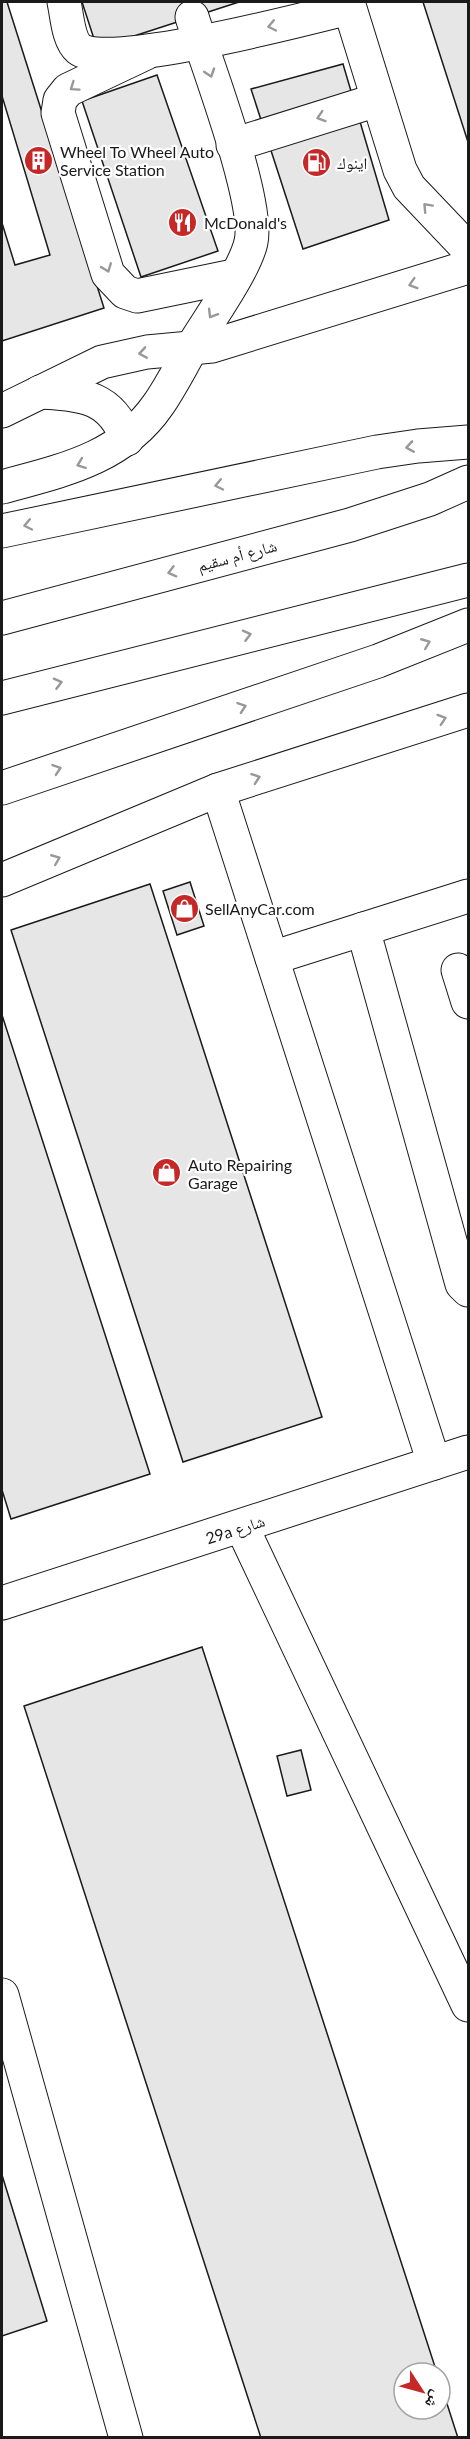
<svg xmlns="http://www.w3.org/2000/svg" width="470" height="2439" font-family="Lato,'Noto Naskh Arabic',sans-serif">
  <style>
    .building { fill: #e6e6e6; stroke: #1a1a1a; stroke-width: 1.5 }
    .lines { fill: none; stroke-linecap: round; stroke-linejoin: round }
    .minor-casing { stroke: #1a1a1a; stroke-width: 35 }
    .major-casing { stroke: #1a1a1a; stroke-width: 35 }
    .minor { stroke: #fff; stroke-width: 33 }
    .major { stroke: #fff; stroke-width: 33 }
    .oneway { stroke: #989898 }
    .labels { text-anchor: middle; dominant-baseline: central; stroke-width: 4.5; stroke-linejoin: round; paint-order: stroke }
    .poi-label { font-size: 16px; fill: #1a1a1a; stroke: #fff; text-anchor: start }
    .street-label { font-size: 16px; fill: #1a1a1a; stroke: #fff }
  </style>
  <rect width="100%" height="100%" fill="#fff"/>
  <g class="building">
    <polygon points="2,2 7,2 104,308 2,341 2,223 15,265 50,255 2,96"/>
    <polygon points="82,2 239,2 97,48"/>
    <polygon points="423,2 468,2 468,142"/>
    <polygon points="343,64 389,220 303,249 251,89"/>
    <polygon points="157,75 218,251 141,277 82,101"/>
    <polygon points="190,882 204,926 177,935 163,891"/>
    <polygon points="150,884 322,1417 183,1462 11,930"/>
    <polygon points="2,1015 150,1474 11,1519 2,1490"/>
    <polygon points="202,1647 437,2373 404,2373 404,2409 440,2409 440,2382 458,2438 261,2438 24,1706"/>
    <polygon points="301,1750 311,1790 287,1796 277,1756"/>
    <polygon points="2,2175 47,2321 2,2336"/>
  </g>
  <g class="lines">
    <defs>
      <g id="minor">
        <path d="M64,2c3,13 4,38 15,47 27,22 230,-31 270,-41"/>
        <polyline points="348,2 400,170 409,187 468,249"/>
        <polyline points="146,53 68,90 60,100 58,113 108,274 125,292 137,296 234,276"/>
        <polyline points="233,145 377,100"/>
        <path d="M191,349c16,-27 54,-79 60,-107 9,-40 -45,-180 -59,-225"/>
        <polyline points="2,411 102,362 147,352 212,346 468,267"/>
        <polyline points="218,790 434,1463"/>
        <polyline points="2,880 218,790 468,710"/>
        <polyline points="363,929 462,1284 468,1290"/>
        <polyline points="272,958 468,896"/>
        <polyline points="458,970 468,1002"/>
        <polyline points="242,1527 468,2005"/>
        <polyline points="2,1603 468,1452"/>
        <polyline points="2,1995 126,2438"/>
      </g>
      <g id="major">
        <path d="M40,392c42,3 70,3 87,47"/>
        <path d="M2,487c58,-16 119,-28 156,-82 12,-17 22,-37 33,-56"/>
        <polyline points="2,531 377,452 418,446 468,442"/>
        <polyline points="2,618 350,525 430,499 468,482"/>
        <polyline points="2,698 468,580"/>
        <polyline points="2,788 378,661 468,625"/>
      </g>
    </defs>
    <use href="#minor" class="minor-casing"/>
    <use href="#major" class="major-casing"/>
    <use href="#minor" class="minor"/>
    <use href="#major" class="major"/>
  </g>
  <defs><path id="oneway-chevron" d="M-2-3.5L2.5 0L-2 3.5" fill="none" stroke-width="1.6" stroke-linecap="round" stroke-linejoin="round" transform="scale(1.5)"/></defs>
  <g class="oneway">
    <use href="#oneway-chevron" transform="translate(272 26) rotate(168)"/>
    <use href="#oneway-chevron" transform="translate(210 73) rotate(72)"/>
    <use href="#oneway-chevron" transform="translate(74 87) rotate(145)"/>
    <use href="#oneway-chevron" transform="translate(321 117) rotate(162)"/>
    <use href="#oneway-chevron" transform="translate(427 207) rotate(-133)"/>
    <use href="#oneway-chevron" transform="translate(107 268) rotate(69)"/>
    <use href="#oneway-chevron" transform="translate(413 284) rotate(163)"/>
    <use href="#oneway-chevron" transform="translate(212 314) rotate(121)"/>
    <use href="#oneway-chevron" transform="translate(143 353) rotate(171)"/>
    <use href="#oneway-chevron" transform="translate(410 447) rotate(171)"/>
    <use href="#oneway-chevron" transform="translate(81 464) rotate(159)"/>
    <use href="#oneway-chevron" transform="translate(219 485) rotate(168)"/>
    <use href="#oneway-chevron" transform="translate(28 525) rotate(168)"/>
    <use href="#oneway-chevron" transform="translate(172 572) rotate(165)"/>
    <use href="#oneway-chevron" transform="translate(247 635) rotate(-14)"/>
    <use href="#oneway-chevron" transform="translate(426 643) rotate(-22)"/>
    <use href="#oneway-chevron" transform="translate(58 683) rotate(-14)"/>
    <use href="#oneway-chevron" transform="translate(242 707) rotate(-19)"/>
    <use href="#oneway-chevron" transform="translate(442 719) rotate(-18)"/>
    <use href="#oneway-chevron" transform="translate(57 769) rotate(-19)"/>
    <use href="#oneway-chevron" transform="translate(256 778) rotate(-19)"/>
    <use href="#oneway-chevron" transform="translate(56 859) rotate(-22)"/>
  </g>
  <defs>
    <symbol id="building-disc" viewBox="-11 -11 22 22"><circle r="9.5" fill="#c62828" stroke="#fff"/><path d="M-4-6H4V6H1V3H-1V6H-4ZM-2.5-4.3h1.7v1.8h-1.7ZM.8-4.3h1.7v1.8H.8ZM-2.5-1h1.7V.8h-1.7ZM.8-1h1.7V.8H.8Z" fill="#fff"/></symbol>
    <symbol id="fuel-disc" viewBox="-11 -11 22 22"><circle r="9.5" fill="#c62828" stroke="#fff"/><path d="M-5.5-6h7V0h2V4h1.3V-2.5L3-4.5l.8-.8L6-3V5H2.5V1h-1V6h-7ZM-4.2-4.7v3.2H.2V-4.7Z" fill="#fff"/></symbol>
    <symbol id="restaurant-disc" viewBox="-11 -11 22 22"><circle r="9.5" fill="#c62828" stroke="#fff"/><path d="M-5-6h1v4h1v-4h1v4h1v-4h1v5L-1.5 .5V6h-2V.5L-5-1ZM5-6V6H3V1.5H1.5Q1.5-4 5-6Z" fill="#fff"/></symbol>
    <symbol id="shop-disc" viewBox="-11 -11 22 22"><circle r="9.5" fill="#c62828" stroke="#fff"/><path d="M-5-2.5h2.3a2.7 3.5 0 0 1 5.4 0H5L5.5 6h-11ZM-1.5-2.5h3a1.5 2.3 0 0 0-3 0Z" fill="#fff"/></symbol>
  </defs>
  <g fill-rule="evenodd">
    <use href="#building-disc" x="22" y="144" width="33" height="33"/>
    <use href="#fuel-disc" x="300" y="146" width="33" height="33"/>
    <use href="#restaurant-disc" x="166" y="206" width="33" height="33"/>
    <use href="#shop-disc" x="168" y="892" width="33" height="33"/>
    <use href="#shop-disc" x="150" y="1156" width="33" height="33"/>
  </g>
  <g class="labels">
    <g class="poi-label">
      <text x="60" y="151">Wheel To Wheel Auto<tspan x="60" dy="18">Service Station</tspan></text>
      <text x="337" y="162">اينوك</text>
      <text x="204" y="222">McDonald's</text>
      <text x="205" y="908">SellAnyCar.com</text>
      <text x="188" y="1164">Auto Repairing<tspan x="188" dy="18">Garage</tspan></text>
    </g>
    <g class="street-label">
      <text transform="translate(237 555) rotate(-15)">شارع أم سقيم</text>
      <text transform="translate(235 1529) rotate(-18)">29a شارع</text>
    </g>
  </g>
  <rect width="470" height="2439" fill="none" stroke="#1a1a1a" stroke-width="6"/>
  <g transform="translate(422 2391) rotate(126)"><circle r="28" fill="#ffffff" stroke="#a3a3a3" stroke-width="1.5"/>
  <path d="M0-4.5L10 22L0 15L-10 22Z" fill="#c62828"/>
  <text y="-9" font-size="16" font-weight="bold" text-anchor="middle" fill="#1a1a1a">ش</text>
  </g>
</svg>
